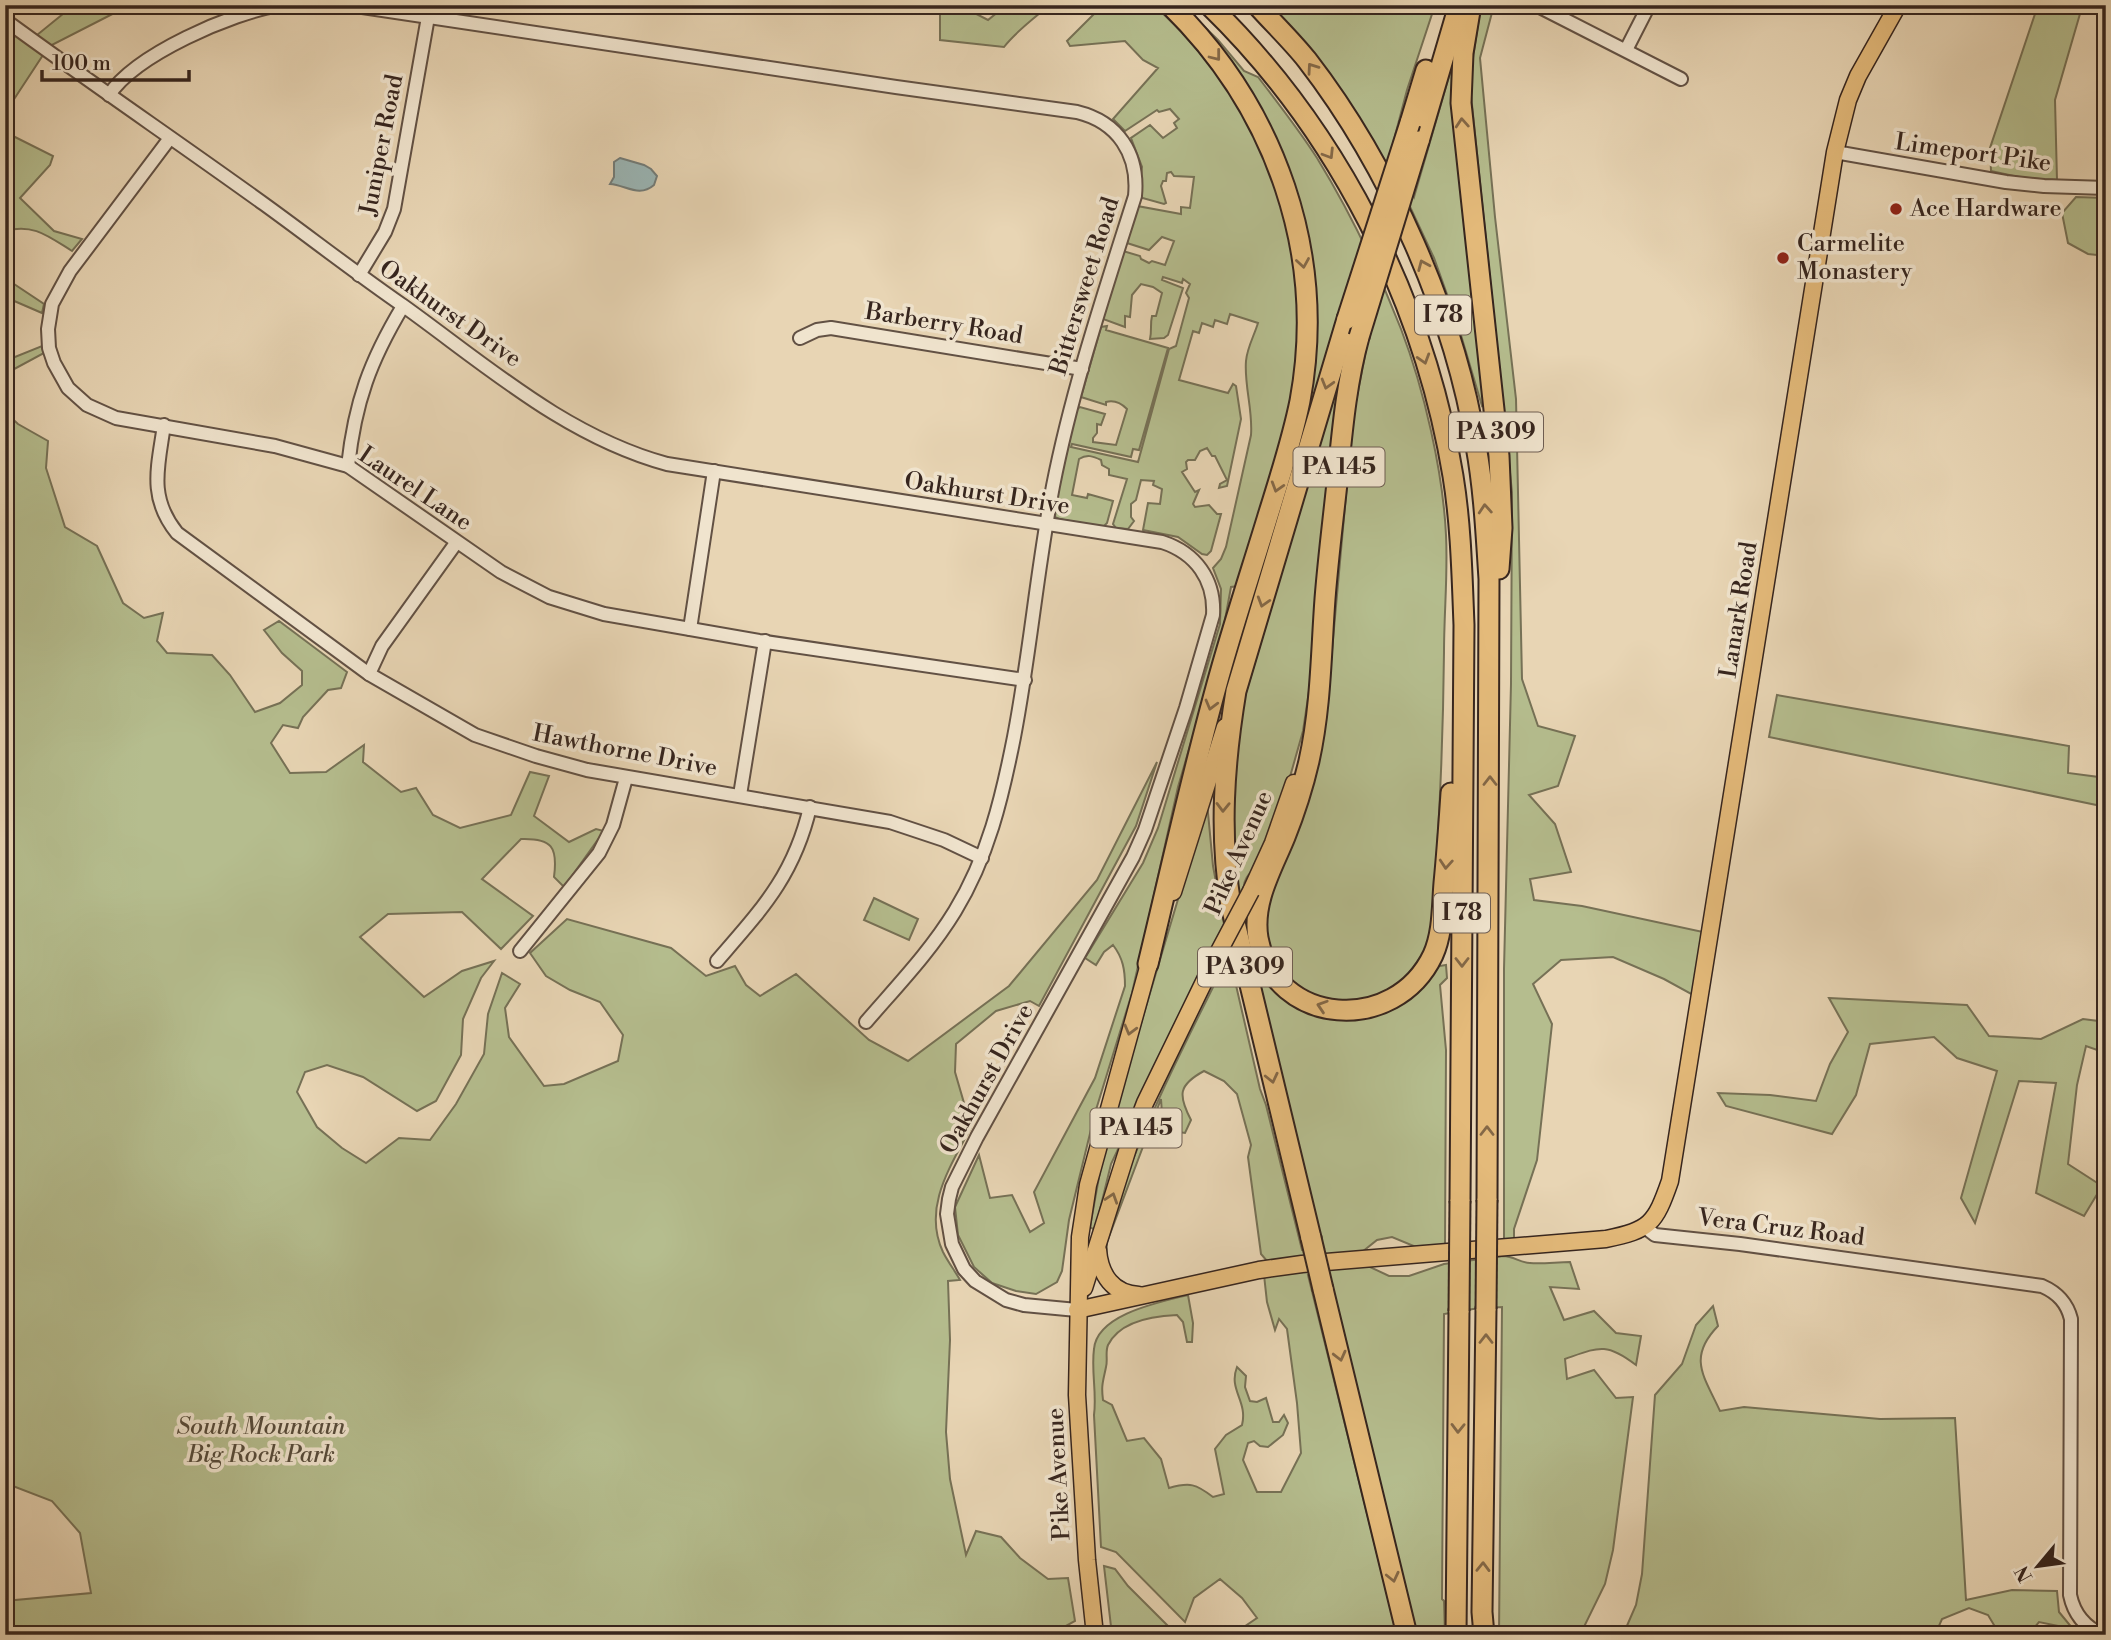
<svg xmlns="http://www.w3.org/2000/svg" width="2111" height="1640" font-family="'Libre Bodoni',serif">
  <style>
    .green { fill: #b5bd8e; stroke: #767156; stroke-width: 2 }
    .water { fill: #9ab6b6; stroke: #727c79; stroke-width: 2 }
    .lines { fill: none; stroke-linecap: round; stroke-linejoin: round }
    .minor-casing { stroke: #625144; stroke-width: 16 }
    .major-casing { stroke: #36251e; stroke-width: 19 }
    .highway-casing { stroke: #36251e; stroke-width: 23 }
    .minor { stroke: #f0e4ce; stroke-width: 12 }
    .major { stroke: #e4ba7a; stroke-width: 16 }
    .highway { stroke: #e4ba7a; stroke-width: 19 }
    .major-bridge-casing { stroke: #36251e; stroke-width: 19; stroke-linecap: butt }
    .highway-bridge-casing { stroke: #36251e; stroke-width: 23; stroke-linecap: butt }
    .major-bridge { stroke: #e4ba7a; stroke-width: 16 }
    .highway-bridge { stroke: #e4ba7a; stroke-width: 19 }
    .oneway { stroke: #846847 }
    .poi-dot { fill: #8f2418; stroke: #f0e4ce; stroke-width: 2.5 }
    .labels { text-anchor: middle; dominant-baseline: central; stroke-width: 7; stroke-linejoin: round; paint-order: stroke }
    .shield { fill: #f0e4ce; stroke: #6e5e53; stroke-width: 2 }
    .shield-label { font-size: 23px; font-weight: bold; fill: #36251e }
    .street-label { font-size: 24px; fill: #36251e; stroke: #f0e4ce }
    .poi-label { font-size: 24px; fill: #36251e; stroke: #f0e4ce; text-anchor: start }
    .park-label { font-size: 24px; font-style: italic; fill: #564b3a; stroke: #f0e4ce }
  </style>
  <rect width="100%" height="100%" fill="#e8d5b4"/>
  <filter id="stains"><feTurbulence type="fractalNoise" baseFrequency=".00286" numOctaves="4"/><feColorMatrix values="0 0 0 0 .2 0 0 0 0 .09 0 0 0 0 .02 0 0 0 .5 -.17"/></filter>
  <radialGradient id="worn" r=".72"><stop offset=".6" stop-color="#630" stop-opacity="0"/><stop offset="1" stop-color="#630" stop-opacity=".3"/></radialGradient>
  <g class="green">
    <polygon points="74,5 130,5 48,47 37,35"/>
    <path d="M994,5h55c-15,14 -33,26 -45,42l-64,-7v-30l21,-4 27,14 11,-9z"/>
    <path d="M1103,5h51c113,103 162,241 139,393 -3,20 -12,41 -17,61 -12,42 -25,85 -37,127l-8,1 -9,49 -44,151 -46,206 -37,120 -26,107 -7,51 -5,11 -21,12 -20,-3 -24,-8 -18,-16 -16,-32 -3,-28 24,-52 11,43 22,-3 18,37 14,-9 -10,-31 61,-114 30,-92c0,-16 -2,-28 -12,-41l-9,7 -8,13 -11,-7 58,-95 15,-35 62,-204 1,-35 -8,-21 8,-9 5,-12 25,-112c2,-25 -7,-50 -5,-74 1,-13 8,-25 12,-38l-28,-9 -3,10 -12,-4 -2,7 -11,-4 -3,10 -6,-2 -14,49 49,13 5,-9 3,2 5,33 -14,67 -8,2 1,-4 7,-4 -12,-24h-3l-5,-8 -7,3 -5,9h-7l-2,2 1,7 -5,3 13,20 4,-2 -6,14 2,3 14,-2 8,9h4l-10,37 -4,4 -5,-1 -24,-17 -35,-7 5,-27 12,1 2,-15 -9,-4 1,-4 -13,-1 -5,20 -5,4v13l3,4 -6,8 -12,-1 -3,-4 14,-45 -18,-4v-6l-7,-4 -1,-5c-8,-4 -14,-6 -22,-1l-7,36 15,3 1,-4 25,7 -6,22 -4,4 -44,-8 -4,-2 2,-21 19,-86 4,-3 25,7 -4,11 -4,-1v9l-4,5v4l23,3 11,-36c-6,-6 -14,-9 -21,-7v3l-25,-8 20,-70 6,-1 -1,4 62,18 -29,102 -6,-1 -2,8 -59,-13 -1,3 67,15 31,-113 7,-3 13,-48 -3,-5 4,-9 -7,-5 -1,4 -19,-6 -1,3 21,8 -15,47 -4,3 -14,1c2,-9 0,-15 2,-23h4l6,-23 -9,-6 -12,-3 -9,11 -2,22 -5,-1v11l-22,-8 20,-68 17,5 1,3 8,4 3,-2 13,4 9,-24 -12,-4 -13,13 -22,-7 10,-37 44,8v-7l9,1 4,-31 -20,-1 -3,-4 -4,1 -1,8h-3l-2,5 5,17 -2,1 -25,-7 3,-30 -11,-29 19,-13 13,13 14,-10 -3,-5 5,-4 -9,-10 -11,3 -2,-2 -32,21 -12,-12 45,-51 -15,-8 -18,-19 -55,5 -3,-5z"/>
    <path d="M1182,5l36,35 26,31 14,6c20,26 41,53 59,81 33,54 61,112 84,171 23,60 42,143 45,206 2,39 -2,78 -2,117 -1,94 -5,187 -13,280l-4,16 -29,40 -50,17 -47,-14 -26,-29 -9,-30 2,-35 60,-202 25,-278 15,-77 12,-38 -11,-29 -70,171 -2,-246z"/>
    <polygon points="1272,5 1435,5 1407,90 1391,151 1414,197 1452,66 1452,96 1486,404 1482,406 1458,325 1434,258 1398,181 1334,81"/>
    <polygon points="1481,5 1494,5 1480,58 1495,217 1516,399 1522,679 1538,726 1575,736 1558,786 1529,795 1555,824 1571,872 1530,879 1534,900 1582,906 1703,932 1693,995 1664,979 1613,957 1561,960 1533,984 1552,1024 1537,1160 1514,1229 1514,1240 1504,1240 1504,969 1511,684 1512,492 1471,95 1472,64"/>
    <polygon points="2038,5 2086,5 2082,7 2055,100 2057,180 2023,178 1991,171 1990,148"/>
    <polygon points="5,28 43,55 5,113"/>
    <path d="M5,132l48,24 -3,9 -30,33 34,33 28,8 -10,12c-24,-15 -39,-28 -67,-20z"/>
    <polygon points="2076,197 2106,198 2106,256 2088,254 2068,243 2062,213"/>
    <polygon points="5,278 44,304 42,313 5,297"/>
    <polygon points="42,346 44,353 5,374 5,361"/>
    <path d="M1340,375l1,7 -8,53 -22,243 -8,53 -23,81 -27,59c-16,11 -7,28 -4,44 6,25 7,48 24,70 33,41 99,45 138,11 11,-10 19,-22 26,-34l3,4 6,-1 1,13 -7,7 6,65 -1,195 -29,2 -24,-10 -15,3 -15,12 -95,9 -6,-7 -13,-97 3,-12 -14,-51 -13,-13 -20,-10c-26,14 -26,24 -13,49l-6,13 -13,-2 -10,-17 -1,-15 -54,143 -1,19 4,9 4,7 18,10c-17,-2 -28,-15 -28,-32 0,-25 11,-50 20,-72 29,-79 68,-153 105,-228l31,134 6,16 36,145 22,-2 -13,-39 -22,-90 -54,-229 -6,-74 5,-66 9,-47z"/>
    <path d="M5,412l13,12 30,17 -2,27 19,59 32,19 26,57 21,15 19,-5 -6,28 10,12 45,2 18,20 25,37 25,-9 22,-18v-14l-20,-18 -18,-23 15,-9 68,51 -6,16 -13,2 -25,27 -5,11 -15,-3 -12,18 19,30 36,-1 38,-27 -1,17 38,30 15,-4 17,27 27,13 51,-13 19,-43 19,4 -15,40 35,26 27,-13 8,2 -40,56 -10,-10c4,-30 -2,-39 -33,-38l-39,40 51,37 -32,33 -39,-37 -74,2 -28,23 64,60 38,-26 32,-10 -13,17 -18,41 -2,36 -25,46 -19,10 -54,-34 -36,-12 -22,7 -8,20 20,35 25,21 24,15 33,-25 31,2 26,-36 28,-50 4,-40 14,-41 18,11 -15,24 4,29 35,49 20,-2 54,-23 5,-26 -23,-33 -30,-12 -24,-14 -16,-23 37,-34 104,29 35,28 29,-10 11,19 14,11 36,-22 73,66 39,21 101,-75 88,-106 60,-118 -21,64 -97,180 -9,-5 -34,10 -40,33 -1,28 16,55c-20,39 -49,80 -28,125 5,10 12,19 17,28l-12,1 2,59 -4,92 4,47 16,76 10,-24 25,6 19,21 28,21 20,-1 7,43 -13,7v7h-1057v-34l86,-8 -11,-60 -28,-32 -47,-18z"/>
    <polygon points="1777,695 2069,746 2068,773 2106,778 2106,807 1769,737"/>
    <polygon points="1207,802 1213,866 1224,924 1111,1164 1095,1230 1090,1227 1105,1144"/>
    <polygon points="874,898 918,919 909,940 864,920"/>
    <polygon points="1829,998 1967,1005 1989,1036 2041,1039 2083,1019 2106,1022 2106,1053 2086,1046 2077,1085 2068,1164 2102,1186 2084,1216 2036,1193 2056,1083 2019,1081 1975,1223 1961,1198 1997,1071 1957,1058 1934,1037 1870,1044 1856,1095 1832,1134 1726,1106 1718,1093 1770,1095 1816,1101 1830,1064 1848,1032"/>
    <path d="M1503,1256c11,0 17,7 27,7 13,1 27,-1 40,-1l9,27 -29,-2 14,33 30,-9 22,22 25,3 -5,29c-30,-23 -37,-18 -71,-6l2,20 27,-9 22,28 17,-1 -20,153 -8,34 -25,51h-81l3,-328 -29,2 -29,5 -2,285 2,2 1,34h-30l-86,-363 -21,3 89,360h-165l25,-17 -15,-20 -22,-19 -26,19 -9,24 -69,-70 -15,-5 -7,-132c3,-22 -3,-44 0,-66 3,-35 66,-47 94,-54l5,28 -1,19h-5l-4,-20 -6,-7c-25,1 -57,6 -69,30 -3,7 0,15 -2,22 -3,15 -5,18 -3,33l9,5 15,36 17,-3 17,21 8,29c21,-6 27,-4 44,9l11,-3 -9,-45 11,-14 16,-10c6,-24 -14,-35 -5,-58l9,9 -1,11 5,14 7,1 9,-4 7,24h6l5,-7 4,8 -5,12 -15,12 -8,-1 -6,-5 -6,2 -5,17 14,32h24l20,-39 -4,-50 -10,-74 -8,-10 -4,11 -8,-28 -3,-27 104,-9 21,10h20l35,-12z"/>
    <path d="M1713,1306l5,20c-31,32 -14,50 2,85l24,-4 136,12 75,-1 11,182 46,-10 45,1 2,21 14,17 -34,-7 -11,13h-28l-12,-20 -19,-7 -27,11 -7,16h-260l-49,-7 10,-23 6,-31 13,-179 27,-31 14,-39z"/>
    <polygon points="1104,1566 1115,1569 1128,1586 1171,1629 1171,1635 1112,1635"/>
  </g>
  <path class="water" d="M620,158l24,7 7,4 6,7 -3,9c-15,13 -28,0 -44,-1l4,-7v-15z"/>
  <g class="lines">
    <defs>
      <g id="minor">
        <path d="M349,5l547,82 181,25c41,10 62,42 58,84 -30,95 -63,193 -82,290 -16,83 -23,168 -39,251 -12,61 -26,120 -59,174 -25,41 -58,75 -89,111"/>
        <polyline points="1536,5 1681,79"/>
        <path d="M5,20c86,63 173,122 259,184 47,34 93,70 141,103 82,59 162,130 262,157l495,78c34,11 53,38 51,73l-27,93 -41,122 -12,27 -156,280 -25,50 -3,12 -2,15 5,30 12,25 11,12 31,19 18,5 53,5"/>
        <polyline points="1626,50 1649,5"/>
        <path d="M109,95c27,-41 123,-82 170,-90"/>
        <polyline points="170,138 70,271 52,304 48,329 49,348 54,363 68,388 87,405 116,418 275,446 348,466 501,572 549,597 604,614 759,641 1025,680"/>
        <polyline points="1835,152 2006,182 2044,186 2106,188"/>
        <polyline points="359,275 385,232 394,209 428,17"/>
        <polyline points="800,338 817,330 831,328 1082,369"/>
        <path d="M164,425c-6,42 -16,72 13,108l192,141 106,61 61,21 51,14 303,52 54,18 38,18"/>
        <path d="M348,466c7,-64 22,-105 55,-160"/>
        <polyline points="690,629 714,471"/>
        <polyline points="369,674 382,646 456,543"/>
        <polyline points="740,795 765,641"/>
        <polyline points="520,951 599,853 613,825 626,778"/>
        <path d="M717,961c44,-51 77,-85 93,-154"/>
        <path d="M1646,1228l9,7 85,9 302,42c16,7 25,17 29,33l-1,276c4,19 14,32 33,40"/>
      </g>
      <g id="major">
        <polyline points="1251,891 1273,843 1294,783"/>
        <polyline points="1173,892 1225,727"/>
        <path d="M1098,1250c2,25 15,44 41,45"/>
        <polyline points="1084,1288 1129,1145 1145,1103 1217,955"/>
        <path d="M1077,1310l182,-40 43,-6 304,-25c44,-9 49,-15 64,-58l165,-1029 13,-52 10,-24 40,-71"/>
        <polyline points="1095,1635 1087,1560 1077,1395 1080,1237 1088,1185 1152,953"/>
      </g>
      <g id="highway">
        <path d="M1209,5c128,124 215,295 244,471 8,49 9,99 11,149l-4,576"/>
        <path d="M1257,5c16,18 35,36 50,55 82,106 148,255 169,386 8,44 10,88 13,133l-2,621"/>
        <polyline points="1471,5 1463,53 1461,103 1499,456 1502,528 1499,569"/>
        <polyline points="1410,123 1426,70"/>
        <polyline points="1419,141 1459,5"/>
        <path d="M1359,337c-13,47 -17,97 -22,146 -4,38 -9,77 -12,116 -4,54 -4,108 -16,162 -6,26 -14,51 -24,76 -13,32 -33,65 -27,101 17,89 137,97 175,17 10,-22 9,-48 11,-72 3,-30 5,-60 7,-90"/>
        <path d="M1148,964c24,-99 46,-200 74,-298 14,-49 30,-98 45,-147 12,-39 25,-78 33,-118 27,-147 -24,-292 -130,-396"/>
        <path d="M1311,1238l-80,-332c-12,-73 -7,-142 5,-215l111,-372"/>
        <polyline points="1323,1289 1407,1635"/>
        <polyline points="1456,1635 1459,1311"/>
        <polyline points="1484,1635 1482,1612 1486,1309"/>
      </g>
    </defs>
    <use href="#minor" class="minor-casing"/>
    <use href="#major" class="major-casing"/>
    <use href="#highway" class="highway-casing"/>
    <use href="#minor" class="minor"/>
    <use href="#major" class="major"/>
    <use href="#highway" class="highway"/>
    <defs>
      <polyline id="major-bridge" points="1217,955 1251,891"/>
      <g id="highway-bridge">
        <polyline points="1347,319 1410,123"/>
        <polyline points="1359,337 1419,141"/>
        <polyline points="1311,1238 1323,1289"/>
        <polyline points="1486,1309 1487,1200"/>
        <polyline points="1459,1311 1460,1201"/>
      </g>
    </defs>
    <use href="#major-bridge" class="major-bridge-casing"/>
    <use href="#highway-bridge" class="highway-bridge-casing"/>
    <use href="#major-bridge" class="major-bridge"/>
    <use href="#highway-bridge" class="highway-bridge"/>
  </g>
  <defs><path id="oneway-chevron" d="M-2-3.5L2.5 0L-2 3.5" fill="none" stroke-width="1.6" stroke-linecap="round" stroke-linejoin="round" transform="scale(1.75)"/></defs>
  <g class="oneway">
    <use href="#oneway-chevron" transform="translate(1216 56) rotate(52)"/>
    <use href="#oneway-chevron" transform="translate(1312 68) rotate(-125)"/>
    <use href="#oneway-chevron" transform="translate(1462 123) rotate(-94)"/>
    <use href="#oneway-chevron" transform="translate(1329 154) rotate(58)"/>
    <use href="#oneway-chevron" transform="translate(1303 263) rotate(81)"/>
    <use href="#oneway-chevron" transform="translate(1423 265) rotate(-113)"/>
    <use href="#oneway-chevron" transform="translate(1424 359) rotate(73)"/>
    <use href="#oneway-chevron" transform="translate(1327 384) rotate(106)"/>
    <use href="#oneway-chevron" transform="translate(1277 487) rotate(107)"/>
    <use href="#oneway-chevron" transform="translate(1485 509) rotate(-94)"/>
    <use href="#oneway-chevron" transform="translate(1263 602) rotate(107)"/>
    <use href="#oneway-chevron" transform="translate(1211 705) rotate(105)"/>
    <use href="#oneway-chevron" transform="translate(1490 781) rotate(-90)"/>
    <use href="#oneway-chevron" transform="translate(1223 807) rotate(91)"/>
    <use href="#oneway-chevron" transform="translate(1446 864) rotate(94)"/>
    <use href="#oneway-chevron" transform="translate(1462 962) rotate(90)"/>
    <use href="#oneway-chevron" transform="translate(1322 1006) rotate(-162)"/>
    <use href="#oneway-chevron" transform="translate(1130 1030) rotate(105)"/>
    <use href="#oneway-chevron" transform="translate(1272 1078) rotate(77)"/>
    <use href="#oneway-chevron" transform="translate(1487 1131) rotate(-90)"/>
    <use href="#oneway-chevron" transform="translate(1112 1198) rotate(-72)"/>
    <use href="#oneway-chevron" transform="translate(1486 1339) rotate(-90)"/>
    <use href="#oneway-chevron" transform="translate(1340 1356) rotate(76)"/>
    <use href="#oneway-chevron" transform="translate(1458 1428) rotate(91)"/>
    <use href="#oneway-chevron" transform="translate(1483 1567) rotate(-89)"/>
    <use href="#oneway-chevron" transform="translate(1393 1577) rotate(77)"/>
  </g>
  <g class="poi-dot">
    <circle cx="1896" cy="209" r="7"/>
    <circle cx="1783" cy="258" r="7"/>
  </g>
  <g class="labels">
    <g class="shield">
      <rect x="1415" y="295.5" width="56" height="39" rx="5"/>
      <rect x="1449" y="412.5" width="94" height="39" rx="5"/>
      <rect x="1293.5" y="447.5" width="91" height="39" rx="5"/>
      <rect x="1434" y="893.5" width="56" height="39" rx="5"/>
      <rect x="1198" y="947.5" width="94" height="39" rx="5"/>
      <rect x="1090.5" y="1108.5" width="91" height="39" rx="5"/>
    </g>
    <g class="shield-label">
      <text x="1443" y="315">I 78</text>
      <text x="1496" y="432">PA 309</text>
      <text x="1339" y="467">PA 145</text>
      <text x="1462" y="913">I 78</text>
      <text x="1245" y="967">PA 309</text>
      <text x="1136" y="1128">PA 145</text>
    </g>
    <g class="street-label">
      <text transform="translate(382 145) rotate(-79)">Juniper Road</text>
      <text transform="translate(1973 153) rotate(8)">Limeport Pike</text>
      <text transform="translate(1085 286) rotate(-73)">Bittersweet Road</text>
      <text transform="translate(450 314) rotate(35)">Oakhurst Drive</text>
      <text transform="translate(944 324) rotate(9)">Barberry Road</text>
      <text transform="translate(415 489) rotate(34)">Laurel Lane</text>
      <text transform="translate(987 494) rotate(9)">Oakhurst Drive</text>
      <text transform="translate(1739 610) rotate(-81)">Lanark Road</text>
      <text transform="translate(625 751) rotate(11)">Hawthorne Drive</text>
      <text transform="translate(1239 853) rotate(-66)">Pike Avenue</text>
      <text transform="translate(987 1079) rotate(-61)">Oakhurst Drive</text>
      <text transform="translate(1781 1228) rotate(7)">Vera Cruz Road</text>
      <text transform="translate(1059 1474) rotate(-93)">Pike Avenue</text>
    </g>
    <g class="poi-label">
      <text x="1910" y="209">Ace Hardware</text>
      <text x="1797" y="244">Carmelite<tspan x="1797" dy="28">Monastery</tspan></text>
    </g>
    <g class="park-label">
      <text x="261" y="1427">South Mountain<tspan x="261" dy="28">Big Rock Park</tspan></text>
    </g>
  </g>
  <rect width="2111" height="1640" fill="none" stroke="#e8d5b4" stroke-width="28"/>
  <rect x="7" y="7" width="2097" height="1626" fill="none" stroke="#36251e" stroke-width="3.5"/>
  <rect x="14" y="14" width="2083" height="1612" fill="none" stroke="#36251e" stroke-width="2"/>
  <g transform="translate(2038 1566) rotate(241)" stroke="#f0e4ce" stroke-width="5" paint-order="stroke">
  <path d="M0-5L12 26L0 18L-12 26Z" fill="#36251e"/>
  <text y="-10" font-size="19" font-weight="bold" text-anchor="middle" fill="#36251e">N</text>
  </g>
  <path d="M42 70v10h147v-10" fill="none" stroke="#36251e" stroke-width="3.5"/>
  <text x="52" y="70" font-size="21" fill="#36251e" stroke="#f0e4ce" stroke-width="5" paint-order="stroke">100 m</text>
  <rect width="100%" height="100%" filter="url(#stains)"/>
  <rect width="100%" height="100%" fill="url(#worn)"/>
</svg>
